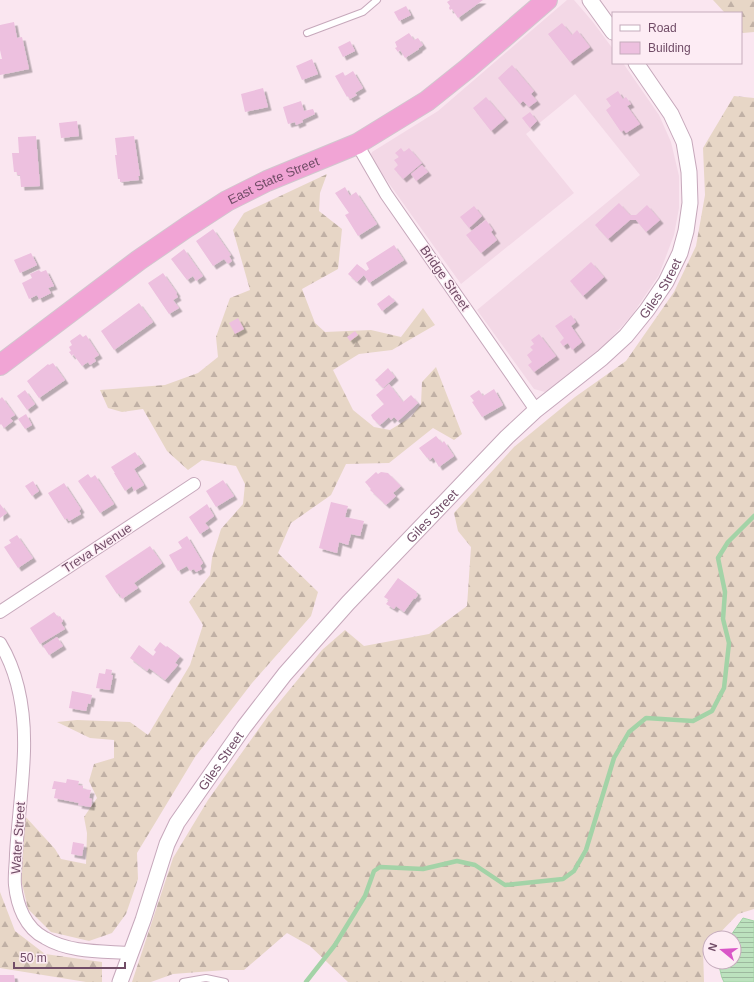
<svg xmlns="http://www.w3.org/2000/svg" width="754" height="982" font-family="Arial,sans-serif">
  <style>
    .residential { fill: #f3d8e6 }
    .forest { fill: url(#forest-firs) }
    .water { fill: url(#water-rules); stroke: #a3d3a7 }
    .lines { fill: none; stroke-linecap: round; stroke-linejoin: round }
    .stream { stroke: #a3d3a7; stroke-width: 4.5 }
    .building { fill: #edc0df; filter: url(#shadow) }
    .service-casing { stroke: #c6a8bb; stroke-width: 8 }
    .minor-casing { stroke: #c6a8bb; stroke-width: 14 }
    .tertiary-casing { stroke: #c6a8bb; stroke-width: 17 }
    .trunk-casing { stroke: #d2c6ce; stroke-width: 22 }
    .service { stroke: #fff; stroke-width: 6 }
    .minor { stroke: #fff; stroke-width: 12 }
    .tertiary { stroke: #fff; stroke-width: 15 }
    .trunk { stroke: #f1a4d5; stroke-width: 20 }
    .labels { text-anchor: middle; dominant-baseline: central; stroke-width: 3; stroke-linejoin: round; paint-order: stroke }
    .street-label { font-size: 13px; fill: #714d67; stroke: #fdecf4 }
  </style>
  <defs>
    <pattern id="forest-firs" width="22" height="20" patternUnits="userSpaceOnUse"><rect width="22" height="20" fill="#e7d6c6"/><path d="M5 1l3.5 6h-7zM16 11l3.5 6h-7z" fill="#c0b0a5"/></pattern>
    <pattern id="water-rules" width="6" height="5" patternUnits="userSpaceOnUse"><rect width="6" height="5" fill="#bce2be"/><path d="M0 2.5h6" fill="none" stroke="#9db99e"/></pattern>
    <filter id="shadow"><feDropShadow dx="3.5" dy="3.5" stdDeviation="0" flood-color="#0004"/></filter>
  </defs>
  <rect width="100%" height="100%" fill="#fae6f0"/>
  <polygon class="residential" points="567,0 574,0 593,22 613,49 613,63 623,63 659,115 671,142 679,176 679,208 674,235 659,275 632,315 606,344 549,390 545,392 534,389 477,310 640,175 575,94 526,134 574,193 461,284 370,157 372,152 438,111"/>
  <g class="forest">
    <polygon points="713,0 754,0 754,32 743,33 741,31 741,13 725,13"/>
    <polygon points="734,96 754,98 754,909 738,914 715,938 710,938 710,943 703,949 704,982 348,982 310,946 287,933 244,970 225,970 173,974 151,982 132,982 173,858 208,800 268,716 322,650 345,630 364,646 429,634 467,606 471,547 458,531 454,513 514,447 575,397 626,361 674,292 696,246 705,195 703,148"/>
    <polygon points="327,174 320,193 319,211 342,229 338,269 302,289 315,323 325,332 371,330 401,337 423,308 435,325 392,350 359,354 333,370 353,410 374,427 390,430 411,417 421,404 422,382 436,367 462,434 454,440 433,428 389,463 346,464 331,495 291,523 278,553 318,592 311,616 252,683 195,757 137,853 138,879 126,914 112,933 89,941 51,932 28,909 20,875 24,815 55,849 61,859 86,864 87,833 84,817 97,798 89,781 94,764 114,758 114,740 90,738 57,722 77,720 130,722 148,735 190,665 203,625 189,602 210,575 212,558 221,529 243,504 245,484 236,466 202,460 188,470 167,451 143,409 122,412 108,408 100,390 165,385 198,373 218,357 216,337 230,298 250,290 233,230 244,213"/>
    <polygon points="0,892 15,931 45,954 102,962 102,982 86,982 0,968"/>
  </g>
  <path class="water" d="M743,918l11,3v61h-30c-4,-6 -3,-14 -7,-20h17v-24h-5z"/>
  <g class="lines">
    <polyline class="stream" points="306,982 335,945 365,896 374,871 380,867 423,869 457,861 475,865 505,885 563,879 574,871 586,850 614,758 629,732 646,718 693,721 712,711 724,688 729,643 723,619 725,592 718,558 728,542 754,516"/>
  </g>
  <g class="building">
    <polygon points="450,0 483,0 458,18 452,9 450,10 449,8 450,6 447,2"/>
    <polygon points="406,6 411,15 399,21 394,12"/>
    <polygon points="14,22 17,38 22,37 29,69 0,75 0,59 2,59 0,50 0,25"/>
    <polygon points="562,23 572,35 577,30 590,47 570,62 548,34"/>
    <polygon points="409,33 414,40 418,38 423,45 419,48 419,49 405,58 400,50 398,52 395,48 397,47 395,42"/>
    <polygon points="350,41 355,51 343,57 338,47"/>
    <polygon points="312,59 318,74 302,80 296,66"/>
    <polygon points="512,65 534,91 531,94 537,101 529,107 523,101 520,104 498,78"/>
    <polygon points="353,71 363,88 355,93 357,95 350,99 348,96 347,97 335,76 343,72 345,76"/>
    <polygon points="263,88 268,107 245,112 241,94"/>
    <polygon points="618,91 623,99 626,97 631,104 627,106 640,124 626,133 624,130 621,132 606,110 611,106 606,99"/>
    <polygon points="486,97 505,119 491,131 473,108"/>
    <polygon points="301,101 304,111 313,109 315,114 302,120 303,122 296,125 295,122 288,124 283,107"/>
    <polygon points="530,112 537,121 530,128 522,118"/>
    <polygon points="77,121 79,136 61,138 59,123"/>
    <polygon points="36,136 40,186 21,187 20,175 17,175 17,172 14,172 12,153 19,153 18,137"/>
    <polygon points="134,136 140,176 138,176 139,180 120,182 120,179 118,179 115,155 117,155 115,138"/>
    <polygon points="401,148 404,152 409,148 422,163 403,179 394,169 398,165 394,160 399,157 395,153"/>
    <polygon points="422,165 428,172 416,181 411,174"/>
    <polygon points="345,187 350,196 356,192 377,224 358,236 345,215 349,213 335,193"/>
    <polygon points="619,203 630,215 636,215 647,205 660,220 646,232 636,220 630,220 608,239 595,225"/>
    <polygon points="474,206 482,216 469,228 460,217"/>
    <polygon points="486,220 493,230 491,232 497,240 481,253 466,235"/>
    <polygon points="213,229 231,255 229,256 232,261 228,264 224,259 213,266 196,241"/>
    <polygon points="394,245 404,260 369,283 364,275 357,282 348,274 357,264 366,271 369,269 366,263"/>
    <polygon points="184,249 203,276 196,281 193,276 187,280 171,259"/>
    <polygon points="31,253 37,265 20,273 14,260"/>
    <polygon points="591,262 604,277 583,296 570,281"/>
    <polygon points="39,270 41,272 46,270 54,286 48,288 51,293 39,299 37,295 29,299 22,283 32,278 30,274"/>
    <polygon points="163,273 177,293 176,294 178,297 173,300 179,308 169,314 148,283"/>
    <polygon points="389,295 395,301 382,311 377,304"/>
    <polygon points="139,303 153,322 114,350 101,331"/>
    <polygon points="571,315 576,322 571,326 582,342 572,350 568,343 563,346 560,342 564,338 555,326"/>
    <polygon points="238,318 244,329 235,334 229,323"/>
    <polygon points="355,331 358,335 350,341 347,337"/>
    <polygon points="80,334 83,337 86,335 99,355 94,358 96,361 90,365 88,362 82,366 73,354 72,356 69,352 71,351 69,347 72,345 70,341"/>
    <polygon points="539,334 556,356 534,372 528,365 532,362 527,355 533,350 530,347 534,344 531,340"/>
    <polygon points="53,363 65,380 39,398 27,381 48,364 49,365"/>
    <polygon points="388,368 395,377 383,388 375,380"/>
    <polygon points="389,384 403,402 411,395 418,403 398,421 394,417 391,420 389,417 380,425 373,419 371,415 384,404 376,395"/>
    <polygon points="494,389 503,405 482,417 472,402 474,401 470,396 479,390 483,396"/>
    <polygon points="25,390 35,404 27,410 17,396"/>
    <polygon points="2,397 15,415 10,418 13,421 4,428 1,424 0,425 0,399"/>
    <polygon points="26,414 32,425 25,429 18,419"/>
    <polygon points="436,436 442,443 444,441 454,456 439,467 433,457 430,460 428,457 427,458 419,448"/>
    <polygon points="135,452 143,463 134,469 144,485 134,491 132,486 125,491 114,473 115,473 111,467"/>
    <polygon points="376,472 378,474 381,472 388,473 401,486 393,493 396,496 386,505 370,490 371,489 365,482"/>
    <polygon points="88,474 91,478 95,475 114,504 100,513 78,481"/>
    <polygon points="223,480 234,496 216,507 206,491"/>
    <polygon points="33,481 39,491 32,496 25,486"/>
    <polygon points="64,483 81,509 79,511 81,514 69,521 67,518 65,520 48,493"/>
    <polygon points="331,502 348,506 345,517 364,521 360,536 351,534 348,545 339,542 337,553 319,548"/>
    <polygon points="0,504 7,513 0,518"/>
    <polygon points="207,504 214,516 205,523 209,528 200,534 189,517"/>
    <polygon points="17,535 33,558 18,568 4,547 11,543 9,540"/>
    <polygon points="187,536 203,563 200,566 202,569 196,572 194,569 190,571 187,566 178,571 169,555 182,548 178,542"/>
    <polygon points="150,546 162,563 134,583 138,588 122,599 119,593 117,594 105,576"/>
    <polygon points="398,578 417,592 416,594 418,595 415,599 414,598 404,612 396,606 394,609 386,604 389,600 384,597"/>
    <polygon points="54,612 58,617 60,616 63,621 61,623 65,629 40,644 30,628"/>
    <polygon points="57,637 63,646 49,655 43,646"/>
    <polygon points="160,642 166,647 167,646 180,656 175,663 178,665 165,680 149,668 147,671 130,658 139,645 153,656 156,652 154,650"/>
    <polygon points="106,669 112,670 111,675 113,675 110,690 96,688 99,673 105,674"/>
    <polygon points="72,691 92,695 90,704 88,703 86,711 69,708"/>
    <polygon points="67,779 79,781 78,785 83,786 83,789 91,790 89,798 92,799 91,807 78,805 79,803 54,798 56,789 52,789 54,781 66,783"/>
    <polygon points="73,842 84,844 82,856 71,854"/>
    <polygon points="0,975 14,975 15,982 0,982"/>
  </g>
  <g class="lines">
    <defs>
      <g id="service">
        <polyline points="307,33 363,12 377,0"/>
        <polyline points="183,982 206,978 225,982"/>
      </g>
      <g id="minor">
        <polyline points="357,144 386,194 536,410"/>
        <polyline points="0,612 194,484"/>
        <path d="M0,643c20,33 25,71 24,108 -1,35 -6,69 -8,103 0,10 -2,21 -1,31 2,20 10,43 30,53 25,15 57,13 86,15"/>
      </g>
      <g id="tertiary">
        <polyline points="590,0 613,32"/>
        <path id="s1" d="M120,982l23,-62 24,-76 10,-21 67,-96 41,-53 63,-71 159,-166 29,-27 66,-52 24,-22 21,-26 19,-28 14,-29 6,-22 4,-28 -1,-31 -5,-30 -13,-28 -35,-51"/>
      </g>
      <g id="trunk">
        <path id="s2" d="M0,365l139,-105 48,-33 40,-26 40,-20 90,-37 70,-43 40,-32 80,-69"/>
      </g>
    </defs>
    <use href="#service" class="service-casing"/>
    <use href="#minor" class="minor-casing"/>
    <use href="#tertiary" class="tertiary-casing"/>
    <use href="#trunk" class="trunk-casing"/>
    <use href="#service" class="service"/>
    <use href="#minor" class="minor"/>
    <use href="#tertiary" class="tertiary"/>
    <use href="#trunk" class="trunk"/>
  </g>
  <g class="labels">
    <g class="street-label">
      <text stroke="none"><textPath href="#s2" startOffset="331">East State Street</textPath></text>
      <text transform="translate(445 278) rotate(55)">Bridge Street</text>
      <text stroke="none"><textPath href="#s1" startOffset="893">Giles Street</textPath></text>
      <text stroke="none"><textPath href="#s1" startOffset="569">Giles Street</textPath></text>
      <text transform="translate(97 548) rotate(-33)">Treva Avenue</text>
      <text stroke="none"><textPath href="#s1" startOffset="245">Giles Street</textPath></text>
      <text transform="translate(18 838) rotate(-86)">Water Street</text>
    </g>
  </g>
  <rect x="612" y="12" width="130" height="52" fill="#fdecf4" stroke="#c5acbc"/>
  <rect x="620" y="25" width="20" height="6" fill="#ffffff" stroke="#c5acbc"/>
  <text x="648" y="32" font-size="12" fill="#714d67">Road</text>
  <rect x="620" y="42" width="20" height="12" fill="#edc0df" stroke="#c5acbc"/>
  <text x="648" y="52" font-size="12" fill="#714d67">Building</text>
  <g transform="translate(722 950) rotate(288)"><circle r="19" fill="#fdecf4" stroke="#c5acbc"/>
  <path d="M0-3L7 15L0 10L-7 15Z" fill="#d956c7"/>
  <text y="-6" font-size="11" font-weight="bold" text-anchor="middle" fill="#714d67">N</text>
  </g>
  <path d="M14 962v6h111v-6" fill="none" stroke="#714d67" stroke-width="2"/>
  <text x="20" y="962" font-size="12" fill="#714d67" stroke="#fdecf4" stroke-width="3" paint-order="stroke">50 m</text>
</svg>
